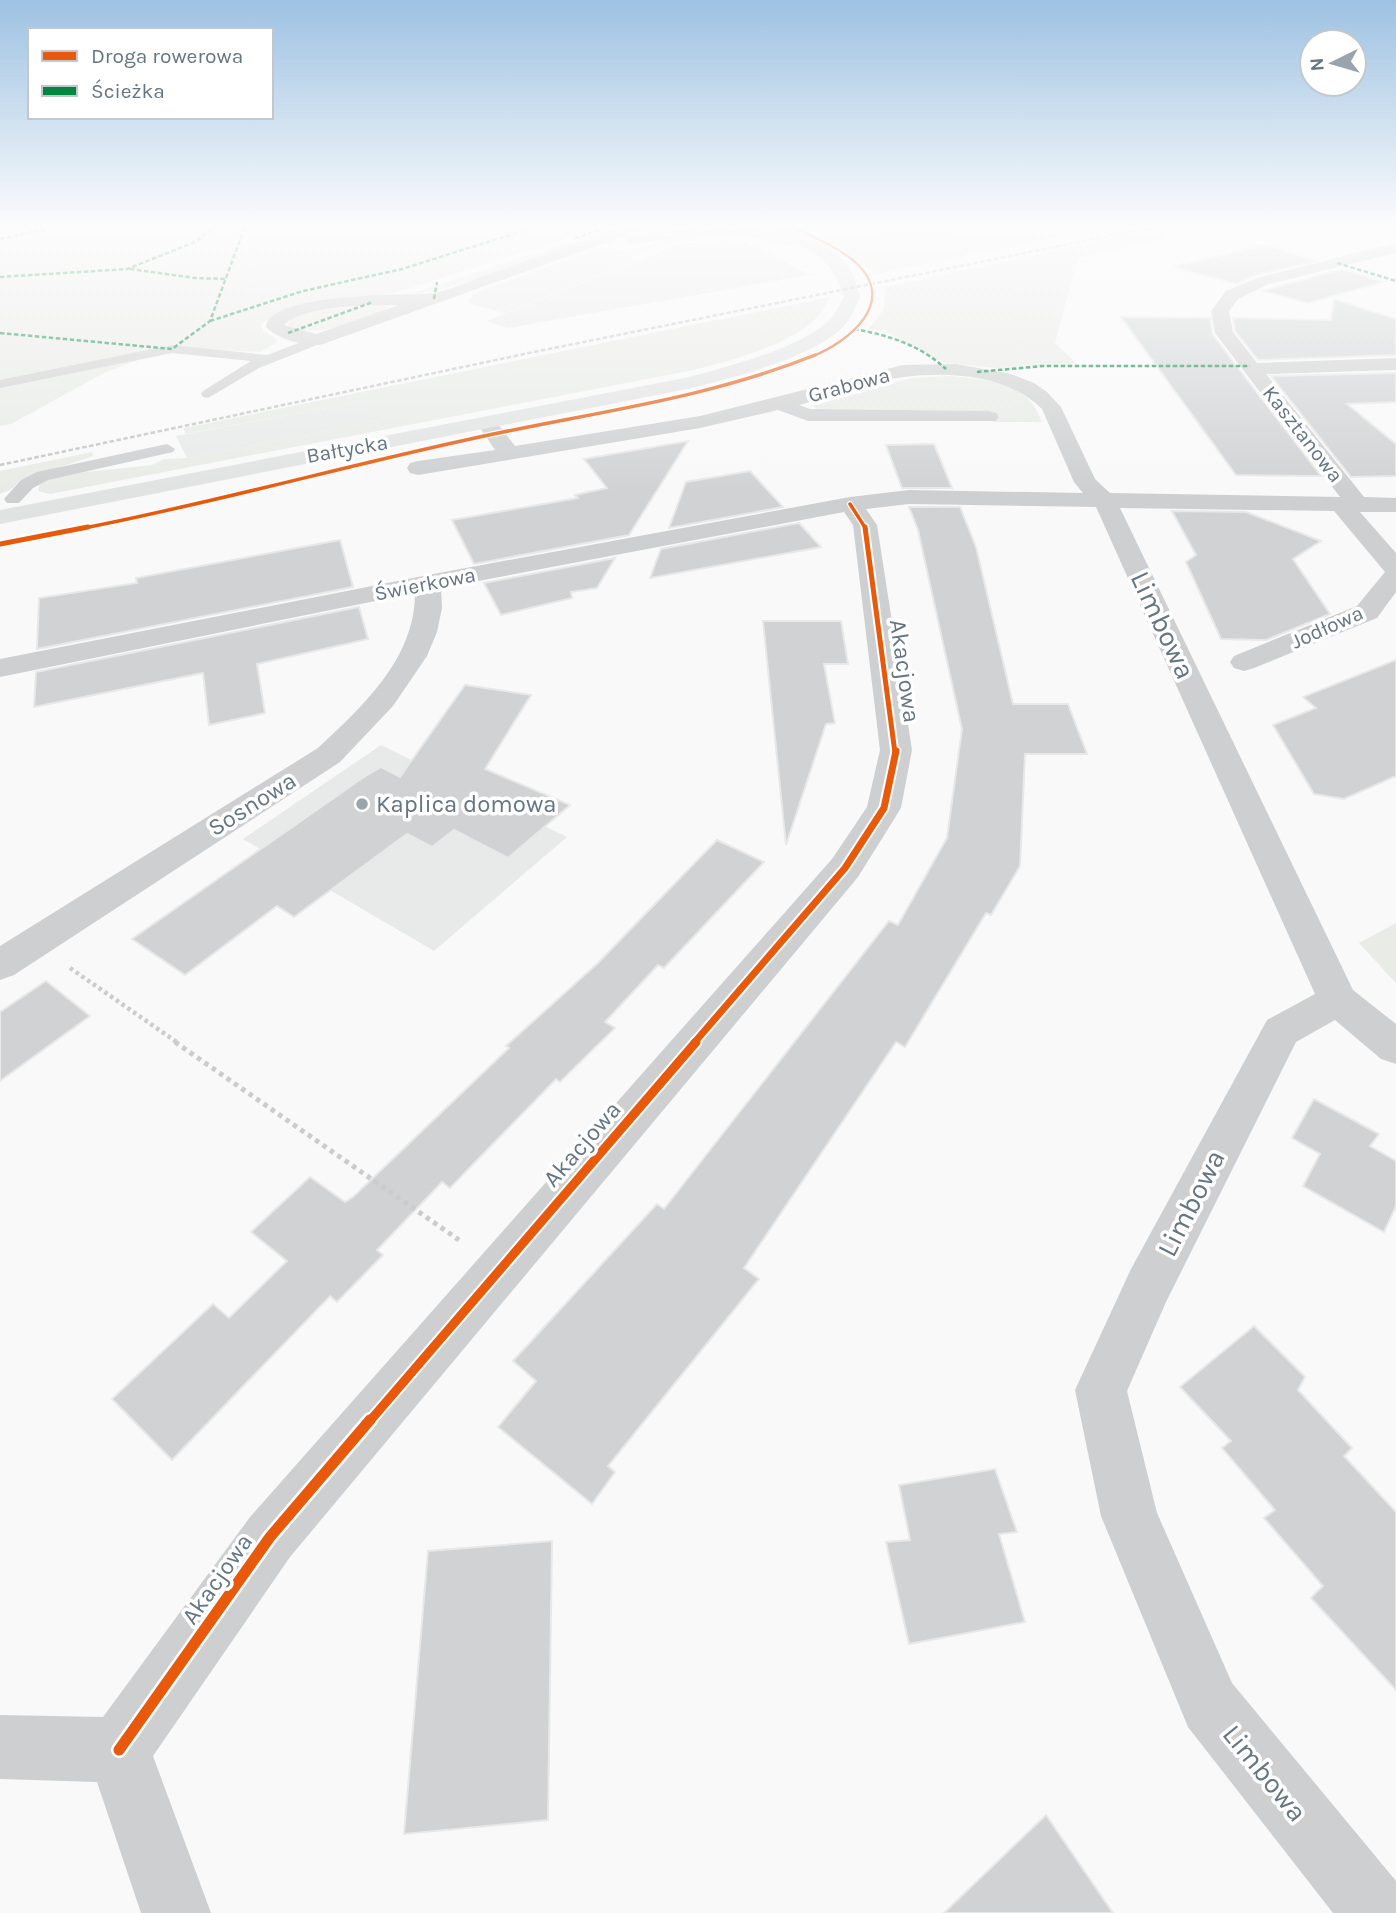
<svg xmlns="http://www.w3.org/2000/svg" width="1396" height="1913" font-family="Karla,sans-serif">
  <style>
    .built { fill: #e8e9e9 }
    .green { fill: #e8ebe6 }
    .building { fill: #d0d2d3; stroke: #e8e8e8; stroke-width: 2 }
    .lines { fill: none; stroke-linecap: round; stroke-linejoin: round }
    .path-far2 { stroke: #cbcccd; stroke-width: 2; stroke-dasharray: 2 2; stroke-linecap: butt }
    .path-far1 { stroke: #cbcccd; stroke-width: 4.5; stroke-dasharray: 3.5 3.5; stroke-linecap: butt }
    .path { stroke: #cbcccd; stroke-width: 5; stroke-dasharray: 4.5 4.5; stroke-linecap: butt }
    .service { fill: #cecfd0; fill-rule: evenodd }
    .minor { fill: #cecfd0; fill-rule: evenodd }
    .secondary { fill: #e1e2e2; fill-rule: evenodd }
    .rail { stroke: #c3c5c6; stroke-width: 2.5; stroke-dasharray: 4.5 2.5; stroke-linecap: butt }
    .quiet { stroke: #00873e; stroke-width: 2.5; stroke-dasharray: 4.5 2.5; stroke-linecap: butt }
    .cycleway-far5-casing { stroke: #fff; stroke-width: 4.5 }
    .cycleway-far4-casing { stroke: #fff; stroke-width: 6 }
    .cycleway-far3-casing { stroke: #fff; stroke-width: 9 }
    .cycleway-far2-casing { stroke: #fff; stroke-width: 11 }
    .cycleway-far1-casing { stroke: #fff; stroke-width: 13 }
    .cycleway-casing { stroke: #fff; stroke-width: 16 }
    .cycleway-far5 { stroke: #e8590c; stroke-width: 2.5 }
    .cycleway-far4 { stroke: #e8590c; stroke-width: 3.5 }
    .cycleway-far3 { stroke: #e8590c; stroke-width: 5 }
    .cycleway-far2 { stroke: #e8590c; stroke-width: 7 }
    .cycleway-far1 { stroke: #e8590c; stroke-width: 9 }
    .cycleway { stroke: #e8590c; stroke-width: 11 }
    .poi-dot { fill: #99a4ac; stroke: #fff; stroke-width: 2.5 }
    .labels { text-anchor: middle; dominant-baseline: central; stroke-width: 7; stroke-linejoin: round; paint-order: stroke }
    .far-street-label { font-size: 21px; fill: #657683; stroke: #fff }
    .street-label { font-size: 24px; fill: #657683; stroke: #fff }
    .poi-label { font-size: 24px; fill: #657683; stroke: #fff; text-anchor: start }
    .near-street-label { font-size: 28px; fill: #657683; stroke: #fff }
  </style>
  <rect width="100%" height="100%" fill="#f9f9f9"/>
  <g class="built">
    <polygon points="803,224 1083,224 1015,238 825,235"/>
    <polygon points="742,240 810,275 508,328 486,321 684,243"/>
    <polygon points="363,401 380,420 187,458 176,436"/>
    <polygon points="381,745 567,837 434,951 243,839"/>
  </g>
  <g class="green">
    <polygon points="0,224 610,224 382,297 310,303 287,308 261,324 263,331 274,337 277,342 260,352 170,348 104,373 11,424 0,426"/>
    <polygon points="626,224 633,224 476,279 435,291 410,294"/>
    <polygon points="964,224 1029,224 1037,235 1087,224 1121,224 876,274 835,244 813,232 830,226 840,226 835,230 862,231 854,227 875,227 877,235 951,237 949,228 965,228"/>
    <polygon points="1181,224 1231,224 1078,258 1055,343 1077,364 997,368 944,363 884,331 868,330 884,309 885,287"/>
    <polygon points="681,236 700,236 668,242 629,255 634,262 505,313 471,304 468,301 475,293 598,248 629,252"/>
    <path d="M830,297c-16,44 -96,62 -136,73l-644,124 -12,-3 2,-8 19,-8 93,-10 13,-6 22,-1 192,-38 -16,-19 -178,33 -1,-6z"/>
    <path d="M380,306l9,1c-21,13 -80,34 -101,18l3,-6 12,-6 24,-4z"/>
    <path d="M950,376c25,2 64,5 82,27 4,5 7,13 10,19h-49l-5,-11 -171,-2 -5,-3 99,-28z"/>
    <polygon points="92,452 93,456 88,458 22,479 10,490 0,494 0,471"/>
    <polygon points="1396,923 1396,983 1359,943"/>
  </g>
  <g class="building">
    <polygon points="1266,245 1316,261 1256,275 1236,284 1173,267"/>
    <polygon points="1342,269 1384,282 1308,303 1262,291"/>
    <polygon points="1334,299 1396,319 1396,355 1258,360 1235,331 1233,318 1331,320"/>
    <polygon points="1121,317 1210,318 1213,335 1321,476 1236,475"/>
    <polygon points="1396,373 1396,402 1347,404 1396,444 1396,476 1351,477 1271,376"/>
    <polygon points="688,441 629,535 474,564 452,520 578,498 575,495 607,488 584,459"/>
    <polygon points="934,444 952,488 902,488 886,445"/>
    <polygon points="750,471 783,507 669,528 686,482"/>
    <polygon points="909,507 960,507 976,547 1013,704 1068,704 1087,754 1025,754 1020,866 991,915 986,913 905,1047 896,1042 744,1268 759,1279 608,1466 615,1472 592,1504 498,1427 536,1381 513,1361 657,1204 664,1209 889,921 898,925 947,838 962,729 918,530"/>
    <polygon points="1172,511 1246,512 1321,541 1293,559 1330,614 1266,640 1221,639 1186,562 1196,555"/>
    <polygon points="799,523 821,547 650,578 661,549"/>
    <polygon points="340,540 353,587 37,649 39,598 137,583 136,578"/>
    <polygon points="615,558 597,588 571,592 572,598 501,615 484,583"/>
    <polygon points="359,607 368,639 257,664 265,713 209,725 203,673 34,707 36,672"/>
    <polygon points="763,621 841,621 848,664 824,664 835,723 826,724 786,845"/>
    <polygon points="1396,660 1396,776 1344,799 1314,794 1273,725 1316,708 1303,697"/>
    <polygon points="465,685 531,695 485,769 570,805 508,858 454,830 432,847 407,834 294,917 277,906 185,975 132,939 361,779 381,767 400,777"/>
    <polygon points="717,840 764,862 664,968 658,965 605,1022 615,1028 560,1082 556,1079 450,1188 442,1182 377,1250 383,1255 337,1302 330,1296 172,1460 112,1399 213,1304 229,1318 287,1261 251,1232 310,1177 345,1202 353,1197 509,1048 506,1046 598,963"/>
    <polygon points="46,981 90,1016 0,1081 0,1012"/>
    <polygon points="1314,1099 1379,1134 1370,1146 1396,1161 1396,1206 1384,1232 1303,1186 1320,1154 1292,1138"/>
    <polygon points="1254,1326 1305,1377 1298,1390 1352,1448 1344,1456 1396,1512 1396,1690 1311,1598 1323,1586 1264,1518 1275,1510 1222,1448 1231,1441 1180,1387"/>
    <polygon points="995,1469 1017,1532 999,1534 1025,1622 909,1644 886,1542 910,1540 899,1485"/>
    <polygon points="552,1541 548,1820 404,1834 428,1551"/>
    <polygon points="1046,1815 1113,1913 944,1913"/>
  </g>
  <g class="lines">
    <polyline class="path-far2" points="847,226 875,225"/>
    <polyline class="path-far1" points="70,968 178,1043"/>
    <polyline class="path" points="175,1042 459,1240"/>
    <g class="service">
      <polygon points="317,336 324,340 322,343 259,368 208,398 203,397 201,394 203,391 251,361 172,353 0,388 0,380 172,345 267,355"/>
      <polygon points="167,444 175,449 173,452 48,480 33,488 19,503 7,503 4,499 21,480 37,472"/>
    </g>
    <g class="minor">
      <path d="M632,224h20l-2,3 -327,117c-15,4 -46,-5 -57,-17 2,-33 130,-32 156,-33 22,0 46,-13 67,-20 48,-17 95,-34 143,-50zM399,305l-83,29 -32,-9c21,-21 85,-19 115,-20z"/>
      <polygon points="748,227 755,231 753,234 684,237 631,244 624,240 631,236 684,229"/>
      <path d="M1396,243v10l-127,31 -31,15 -9,12 4,21 24,31 139,-5v12l-130,4 98,123 32,1v14h-36l36,41v39l-19,26 -123,50 -10,3 -10,-3 -4,-6 4,-6 123,-50 28,-34 -51,-61 -214,-3 233,482 43,34v40l-15,-5 -46,-39 -39,22 -130,260 -39,89 30,122 75,170 164,198v32h-63l-145,-186 -87,-211 -26,-126 56,-121 136,-249 48,-26 -219,-487 -187,-3 -43,5 11,16 35,225 -11,58 -43,69 -568,680 -137,199 58,157h-70l-44,-131 -97,-3v-64l103,2 147,-200 582,-658 35,-52 13,-57 -27,-225 -9,-13 -403,76 1,20 -5,24 -10,24 -34,50 -53,56 -326,213 -14,5v-34l318,-198c44,-41 97,-89 97,-155l-415,84v-18l428,-84 422,-78 59,-7 174,3 -9,-11 -32,-73c-34,-34 -92,-38 -138,-32 -35,4 -71,19 -105,28l11,4 179,2 7,2 3,4 -3,4h-188l-30,-11 -78,18 -282,47 -8,-2 -3,-5 3,-5 8,-2 77,-11 -18,-27 3,-4h14l21,27 185,-30 203,-51 53,-1 55,10 23,9 13,9 14,15 34,72 15,14 230,4 -125,-164 -4,-22 15,-20 31,-13z"/>
    </g>
    <path class="secondary" d="M714,224h23l36,9 -15,-9c27,-1 78,21 93,46 4,8 6,19 9,27 -4,8 -7,17 -12,24 -25,35 -120,58 -161,68l-687,135v-14l685,-132c38,-10 123,-31 148,-62 4,-5 7,-13 11,-19 -10,-30 -19,-39 -48,-53l-6,3 -74,-20z"/>
    <polyline class="rail" points="0,465 524,354 1169,224"/>
    <g class="quiet">
      <polyline points="669,224 692,229 722,224"/>
      <polyline points="997,224 998,227"/>
      <polyline points="575,238 618,224"/>
      <polyline points="0,239 68,224"/>
      <polyline points="1337,263 1396,281"/>
      <polyline points="130,269 195,278 225,279"/>
      <polyline points="0,277 127,269 195,242 213,228 246,224"/>
      <polyline points="434,299 437,282"/>
      <polyline points="210,321 303,291 402,269 545,224"/>
      <path d="M854,329c34,6 66,16 92,40"/>
      <polyline points="0,333 172,349 210,321 246,224"/>
      <polyline points="288,333 373,302"/>
      <polyline points="977,372 1043,366 1250,366"/>
    </g>
    <defs>
      <path id="cycleway-far5" d="M787,224c22,12 48,21 67,37 46,40 -5,81 -43,96"/>
      <g id="cycleway-far4">
        <polyline points="850,504 866,529"/>
        <path d="M79,529c130,-25 258,-61 387,-89 119,-27 235,-39 349,-85"/>
      </g>
      <g id="cycleway-far3">
        <polyline points="865,527 895,753"/>
        <polyline points="0,544 88,527"/>
      </g>
      <polyline id="cycleway-far2" points="694,1043 845,868 884,808 896,751"/>
      <polyline id="cycleway-far1" points="369,1422 696,1042"/>
      <polyline id="cycleway" points="119,1750 270,1537 370,1420"/>
    </defs>
    <use href="#cycleway-far5" class="cycleway-far5-casing"/>
    <use href="#cycleway-far4" class="cycleway-far4-casing"/>
    <use href="#cycleway-far3" class="cycleway-far3-casing"/>
    <use href="#cycleway-far2" class="cycleway-far2-casing"/>
    <use href="#cycleway-far1" class="cycleway-far1-casing"/>
    <use href="#cycleway" class="cycleway-casing"/>
    <use href="#cycleway-far5" class="cycleway-far5"/>
    <use href="#cycleway-far4" class="cycleway-far4"/>
    <use href="#cycleway-far3" class="cycleway-far3"/>
    <use href="#cycleway-far2" class="cycleway-far2"/>
    <use href="#cycleway-far1" class="cycleway-far1"/>
    <use href="#cycleway" class="cycleway"/>
  </g>
  <linearGradient id="sky" x2="0" y2="1"><stop stop-color="#9dc2e2"/><stop offset="0.46" stop-color="#fcfcfc"/><stop offset="1" stop-color="#fcfcfc" stop-opacity="0"/></linearGradient>
  <rect width="1396" height="492" fill="url(#sky)"/>
  <circle class="poi-dot" cx="362" cy="804" r="7"/>
  <g class="labels">
    <g class="far-street-label">
      <text transform="translate(849 385) rotate(-15)">Grabowa</text>
      <text transform="translate(1303 434) rotate(52)">Kasztanowa</text>
      <text transform="translate(347 449) rotate(-10)">Bałtycka</text>
      <text transform="translate(425 584) rotate(-11)">Świerkowa</text>
      <text transform="translate(1327 627) rotate(-24)">Jodłowa</text>
    </g>
    <g class="street-label">
      <text transform="translate(905 671) rotate(82)">Akacjowa</text>
      <text transform="translate(252 804) rotate(-32)">Sosnowa</text>
      <text transform="translate(582 1144) rotate(-49)">Akacjowa</text>
      <text transform="translate(217 1579) rotate(-55)">Akacjowa</text>
    </g>
    <g class="poi-label">
      <text x="376" y="804">Kaplica domowa</text>
    </g>
    <g class="near-street-label">
      <text transform="translate(1163 625) rotate(65)">Limbowa</text>
      <text transform="translate(1191 1203) rotate(-63)">Limbowa</text>
      <text transform="translate(1265 1773) rotate(51)">Limbowa</text>
    </g>
  </g>
  <rect x="28" y="28" width="245" height="91" fill="#ffffff" stroke="#c1c8cd" stroke-width="2"/>
  <rect x="42" y="51" width="35" height="10" fill="#e8590c" stroke="#c1c8cd" stroke-width="2"/>
  <text x="91" y="63" font-size="21" fill="#657683">Droga rowerowa</text>
  <rect x="42" y="86" width="35" height="10" fill="#00873e" stroke="#c1c8cd" stroke-width="2"/>
  <text x="91" y="98" font-size="21" fill="#657683">Ścieżka</text>
  <g transform="translate(1333 63) rotate(265)"><circle r="33" fill="#ffffff" stroke="#c1c8cd" stroke-width="2"/>
  <path d="M0-5L12 26L0 18L-12 26Z" fill="#99a4ac"/>
  <text y="-10" font-size="19" font-weight="bold" text-anchor="middle" fill="#657683">N</text>
  </g>
</svg>
